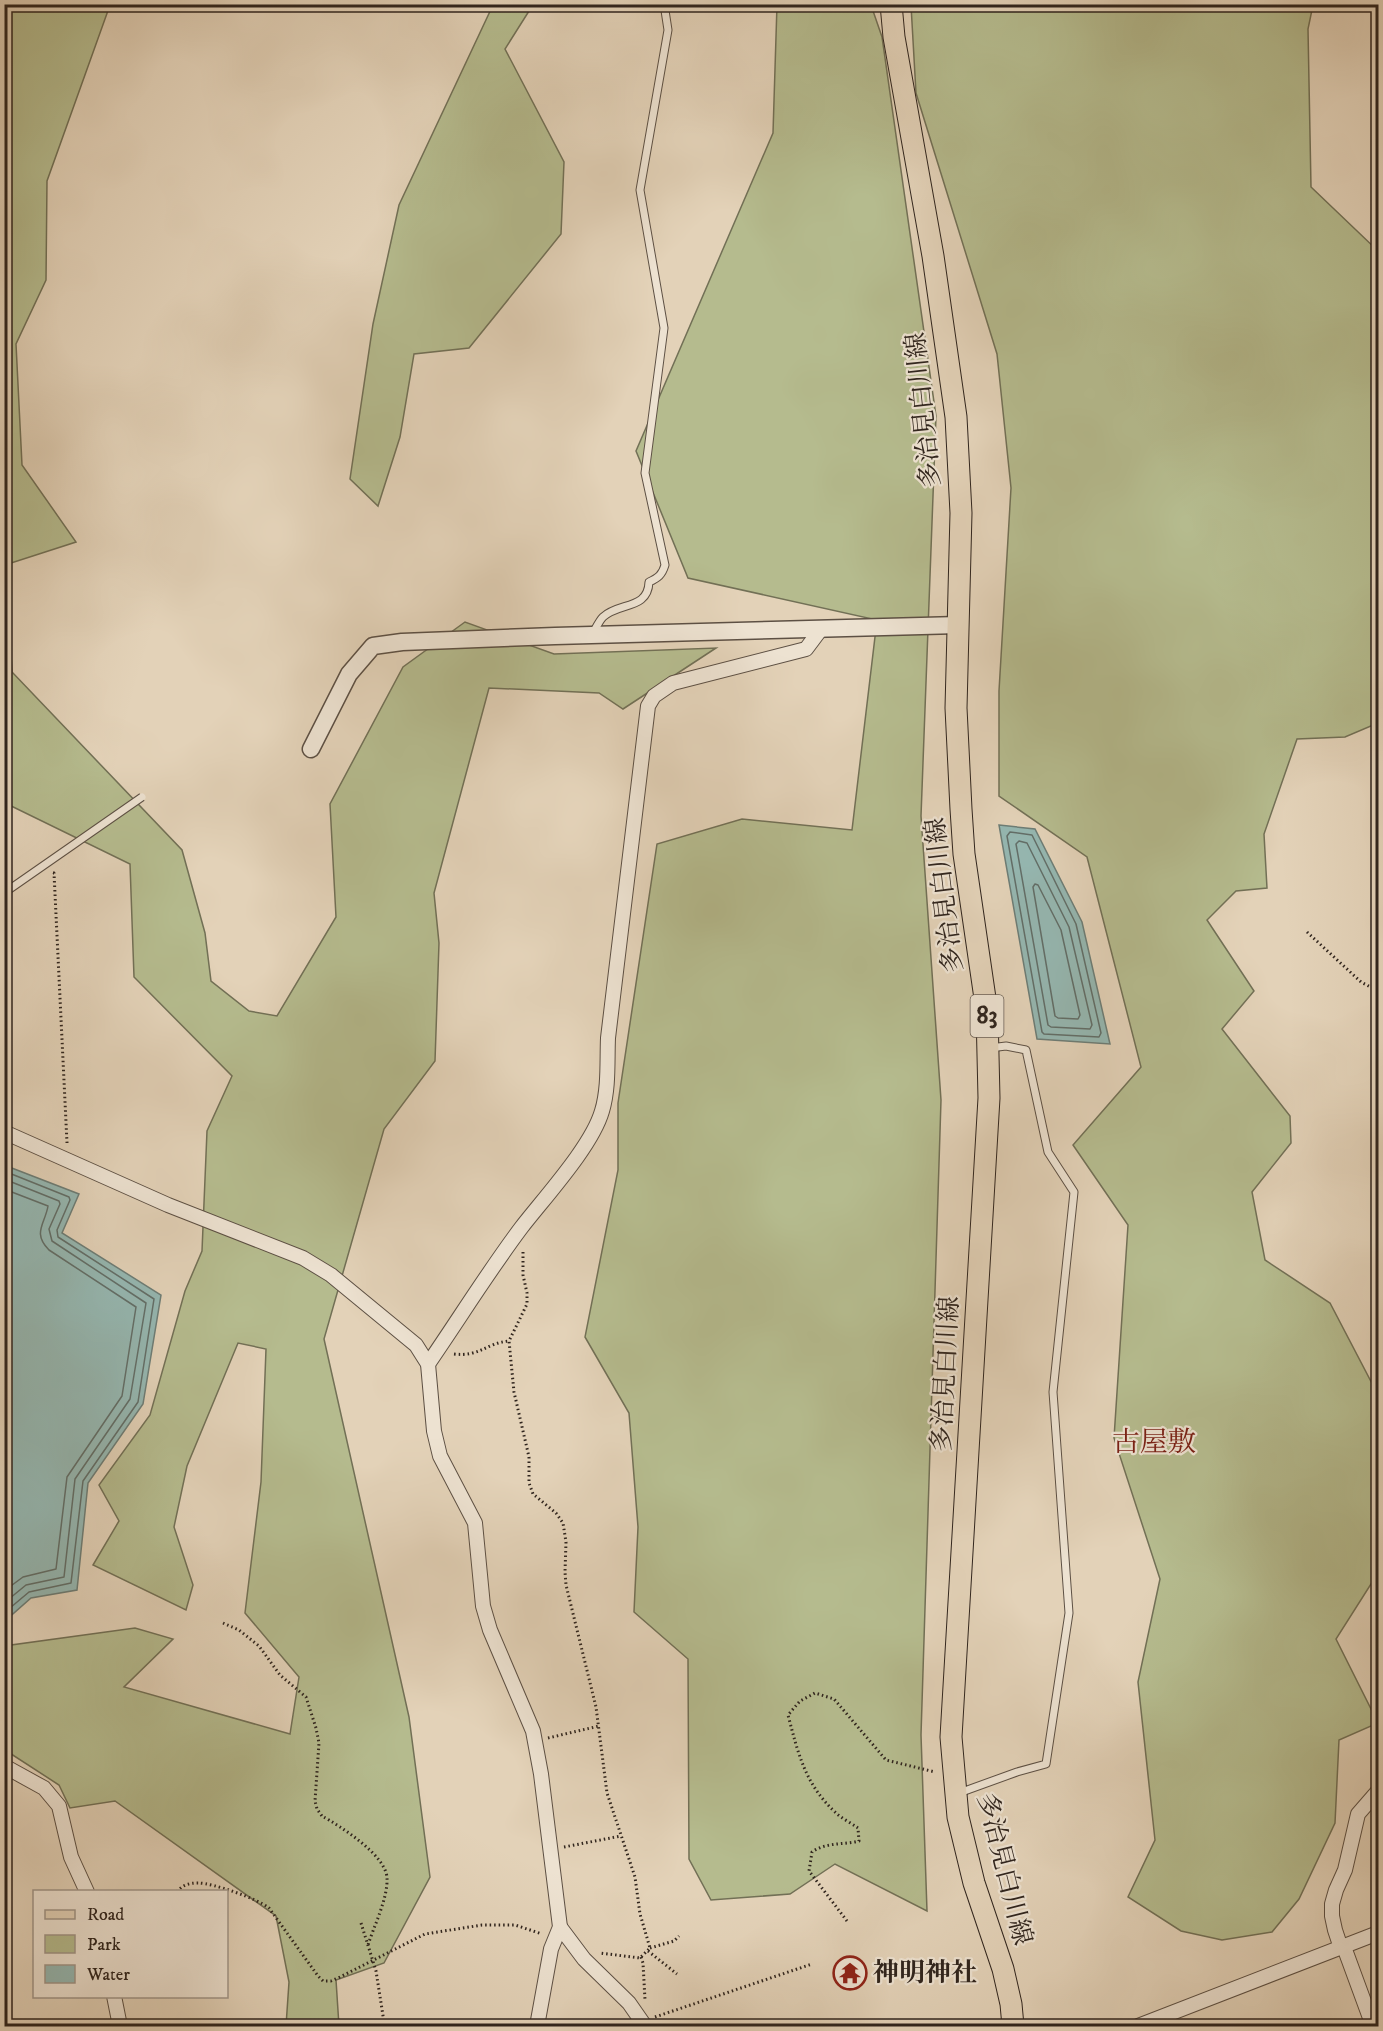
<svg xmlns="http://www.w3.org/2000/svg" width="1383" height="2031" font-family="'IM FELL DW Pica','Noto Serif JP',serif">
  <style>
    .green { fill: #b5bb8e; stroke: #727056; stroke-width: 1.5 }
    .water { fill: #95b7b1; stroke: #6d7d76; stroke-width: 1.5 }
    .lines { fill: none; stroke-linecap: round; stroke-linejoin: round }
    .shore { stroke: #626e68; stroke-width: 1.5 }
    .service-casing { stroke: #5d5044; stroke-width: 9 }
    .minor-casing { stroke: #5d5044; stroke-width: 16 }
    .tertiary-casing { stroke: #5d5044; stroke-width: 19 }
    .primary-casing { stroke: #30251e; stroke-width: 23 }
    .path { stroke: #30251e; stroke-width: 3; stroke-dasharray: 1.5 3; stroke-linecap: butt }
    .service { stroke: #ede2d1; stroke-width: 7 }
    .minor { stroke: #ede2d1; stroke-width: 14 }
    .tertiary { stroke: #ede2d1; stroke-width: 16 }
    .primary { stroke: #e3d2b8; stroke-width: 21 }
    .service-bridge-casing { stroke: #5d5044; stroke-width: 9; stroke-linecap: butt }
    .service-bridge { stroke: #ede2d1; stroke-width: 7 }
    .labels { text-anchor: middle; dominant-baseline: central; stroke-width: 4.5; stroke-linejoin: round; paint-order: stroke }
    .shield { fill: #ede2d1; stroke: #695e54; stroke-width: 1.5 }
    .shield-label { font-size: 24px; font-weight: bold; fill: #30251e }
    .street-label { font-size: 26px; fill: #30251e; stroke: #ede2d1 }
    .poi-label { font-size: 26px; font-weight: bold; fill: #30251e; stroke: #ede2d1; text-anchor: start }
    .quarter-label { font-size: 28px; fill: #7a1f14; stroke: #ede2d1 }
  </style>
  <rect width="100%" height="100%" fill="#e3d2b8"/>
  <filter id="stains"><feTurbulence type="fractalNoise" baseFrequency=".00333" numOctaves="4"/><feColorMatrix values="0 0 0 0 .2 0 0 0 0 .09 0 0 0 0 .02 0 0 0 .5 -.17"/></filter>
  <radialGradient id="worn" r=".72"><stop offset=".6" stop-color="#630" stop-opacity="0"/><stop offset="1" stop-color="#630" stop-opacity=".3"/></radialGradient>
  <g class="green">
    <polygon points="5,4 110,5 47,181 46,280 16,344 22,465 76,542 5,565"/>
    <polygon points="493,5 570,5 529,11 505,49 564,162 561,234 469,348 414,354 400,437 378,506 350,479 373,324 399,205"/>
    <polygon points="777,5 871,5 882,37 936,416 921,816 941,1100 921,1735 927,1911 835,1864 790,1894 711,1900 689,1859 688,1659 634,1612 638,1527 629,1413 585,1337 618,1170 618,1103 657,844 742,819 852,830 877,620 688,578 636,451 773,133"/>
    <polygon points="911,5 1313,5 1308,29 1311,187 1378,251 1378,723 1345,737 1297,739 1264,834 1267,888 1236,891 1207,920 1254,991 1222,1029 1290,1116 1291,1143 1252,1192 1265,1260 1330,1303 1378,1395 1378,1573 1336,1639 1378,1723 1339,1740 1335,1823 1299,1899 1272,1932 1222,1940 1181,1931 1128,1897 1155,1840 1138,1682 1160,1579 1114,1438 1128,1225 1073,1145 1141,1067 1087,857 999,796 999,691 1011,488 997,354 916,93"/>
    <polygon points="5,616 9,619 12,672 182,850 205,933 211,981 249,1011 277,1016 336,917 330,804 403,667 465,622 554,654 716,648 623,709 599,693 489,688 434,893 439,943 435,1061 384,1129 324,1339 409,1717 430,1877 384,1963 336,1980 339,2026 286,2026 289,1982 276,1916 115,1801 70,1808 59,1785 5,1750 4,1646 135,1628 173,1639 124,1687 290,1734 299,1677 245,1613 261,1482 266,1349 238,1343 187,1466 174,1527 193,1585 186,1610 93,1565 119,1521 99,1485 150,1415 185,1291 202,1251 207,1131 232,1076 134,977 130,864 5,803"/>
  </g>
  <g class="water">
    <polygon points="999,825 1035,829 1082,922 1110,1044 1037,1039"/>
    <polygon points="4,1165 79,1194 62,1233 161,1295 143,1404 88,1483 77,1590 31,1598 6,1620"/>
  </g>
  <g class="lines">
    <g class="shore">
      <polygon points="1010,832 1032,835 1076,924 1101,1033 1099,1037 1044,1034 1042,1032 1007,836"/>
      <polygon points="1019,841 1027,843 1069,927 1092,1025 1090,1029 1051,1027 1048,1025 1016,844"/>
      <polygon points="1035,884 1038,885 1061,930 1080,1015 1078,1019 1058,1018 1055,1016 1033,887"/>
      <polyline points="4,1171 69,1197 70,1200 57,1230 58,1237 154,1299 138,1402 83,1481 71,1583 29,1592 4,1613"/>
      <polyline points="4,1179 59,1201 60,1204 49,1229 52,1241 146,1303 130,1399 75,1479 64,1577 26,1585 4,1603"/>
      <path d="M4,1189l44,17c-3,18 -16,27 1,44l87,57 -14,89 -55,81 -11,92 -33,8 -19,14"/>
    </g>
    <defs>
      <g id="service">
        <path d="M593,633c3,-5 6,-12 10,-16 16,-15 45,-7 46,-35 9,-4 13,-7 16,-17l-20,-92 19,-145 -24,-138 28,-160 -4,-26"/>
        <polyline points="959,1793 1017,1772 1046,1764 1069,1613 1053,1392 1074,1192 1048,1152 1026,1050 1006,1046 990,1048"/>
      </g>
      <g id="minor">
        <polyline points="4,1132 168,1205 303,1258 331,1275 416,1345 428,1364 434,1431 440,1456 475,1523 483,1606 490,1630 533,1731 541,1774 560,1927 551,1949 537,2026"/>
        <path d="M428,1364c31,-45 60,-92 93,-136 24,-31 71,-82 81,-117 7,-23 5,-50 6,-73l40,-332 6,-10 19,-13 133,-34 15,-20"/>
        <polyline points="4,1766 44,1788 59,1806 71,1857 87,1892"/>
        <polyline points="560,1927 584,1959 629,2003 645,2026"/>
        <polyline points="1344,1947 1373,2026"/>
        <polyline points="1341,1948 1335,1930 1332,1916 1332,1904 1336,1890 1345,1870 1358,1814 1378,1791"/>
        <polyline points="114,1996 120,2026"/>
        <polyline points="1138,2026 1378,1933"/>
      </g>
      <polyline id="tertiary" points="311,749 349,674 373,646 402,642 555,636 959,625"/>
      <polyline id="primary" points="891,4 894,37 933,256 956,417 961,513 956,708 961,809 964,854 987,1012 989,1098 951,1737 958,1817 974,1883 1003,1969 1011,2004 1013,2026"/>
    </defs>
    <use href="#service" class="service-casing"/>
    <use href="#minor" class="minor-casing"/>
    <use href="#tertiary" class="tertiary-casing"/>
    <use href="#primary" class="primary-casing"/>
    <g class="path">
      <polyline points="4,872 13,872"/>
      <polyline points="53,873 54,873 67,1143"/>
      <polyline points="1307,932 1361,982 1378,991"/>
      <polyline points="523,1252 523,1275 527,1293 527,1304 509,1341 514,1392 529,1457 529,1483 533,1494 556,1513 563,1523 566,1542 565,1572 566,1585 596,1707 607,1793 635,1877 640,1914 650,1948 640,1958 600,1953"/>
      <path d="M454,1354c26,3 32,-11 55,-13"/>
      <path d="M223,1623l16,7 20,16 21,29 26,22 10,31 3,15 -4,58 2,8 5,7c18,10 64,39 65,62 1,20 -13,48 -19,67"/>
      <polyline points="548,1738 599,1726"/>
      <polyline points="564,1847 621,1836"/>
      <path d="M177,1892c5,-7 12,-9 21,-9 15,0 60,16 71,25l49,68 5,5h8l9,-4 85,-43 57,-9h33l27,9"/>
      <path d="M847,1921l-38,-50 3,-19c14,-10 31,-7 47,-11l-1,-13c-7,-5 -17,-10 -23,-16 -30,-28 -37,-59 -47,-97l12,-14 15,-8 19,6 52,61 49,12"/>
      <polyline points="361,1923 376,1971 384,2022"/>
      <polyline points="650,1948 674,1941 679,1936"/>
      <polyline points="648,1951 677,1974"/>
      <polyline points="641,1957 643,1963 645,2000"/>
      <polyline points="655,2017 812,1964"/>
    </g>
    <use href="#service" class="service"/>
    <use href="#minor" class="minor"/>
    <use href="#tertiary" class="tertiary"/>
    <use href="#primary" class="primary"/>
    <defs>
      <polyline id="service-bridge" points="4,893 142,797"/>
    </defs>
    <use href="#service-bridge" class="service-bridge-casing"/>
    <use href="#service-bridge" class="service-bridge"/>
  </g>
  <defs>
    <symbol id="temple-ring" viewBox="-11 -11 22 22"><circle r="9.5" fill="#ede2d1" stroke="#8f2418" stroke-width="1.5"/><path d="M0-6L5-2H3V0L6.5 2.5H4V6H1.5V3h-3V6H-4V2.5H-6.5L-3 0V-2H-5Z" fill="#8f2418"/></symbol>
  </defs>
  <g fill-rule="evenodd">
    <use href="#temple-ring" x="831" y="1954" width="38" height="38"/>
  </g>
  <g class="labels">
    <rect class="shield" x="970.5" y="995" width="33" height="42" rx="4.5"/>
    <g class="shield-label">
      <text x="987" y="1016">83</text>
    </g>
    <g class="street-label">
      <text transform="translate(924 410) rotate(-96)">多治見白川線</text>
      <text transform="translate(945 895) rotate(-97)">多治見白川線</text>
      <text transform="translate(946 1374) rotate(-87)">多治見白川線</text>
      <text transform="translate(1004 1869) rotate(76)">多治見白川線</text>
    </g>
    <g class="poi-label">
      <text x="873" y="1973">神明神社</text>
    </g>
    <g class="quarter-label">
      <text x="1154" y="1442">古屋敷</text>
    </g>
  </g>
  <rect width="1383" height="2031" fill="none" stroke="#e3d2b8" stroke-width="24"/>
  <rect x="6" y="6" width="1371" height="2019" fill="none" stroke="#30251e" stroke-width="3"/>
  <rect x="12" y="12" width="1359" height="2007" fill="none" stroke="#30251e" stroke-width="1.5"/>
  <rect x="33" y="1890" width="195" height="108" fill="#ede2d1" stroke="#a19689" stroke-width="1.5"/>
  <rect x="45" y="1910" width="30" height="9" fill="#e3d2b8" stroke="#a19689" stroke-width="1.5"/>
  <text x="87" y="1920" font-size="18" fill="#30251e">Road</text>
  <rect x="45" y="1935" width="30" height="18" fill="#b5bb8e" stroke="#a19689" stroke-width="1.5"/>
  <text x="87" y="1950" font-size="18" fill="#30251e">Park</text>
  <rect x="45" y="1965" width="30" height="18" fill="#95b7b1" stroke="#a19689" stroke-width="1.5"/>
  <text x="87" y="1980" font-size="18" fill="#30251e">Water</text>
  <rect width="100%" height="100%" filter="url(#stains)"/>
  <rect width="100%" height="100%" fill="url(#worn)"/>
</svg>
